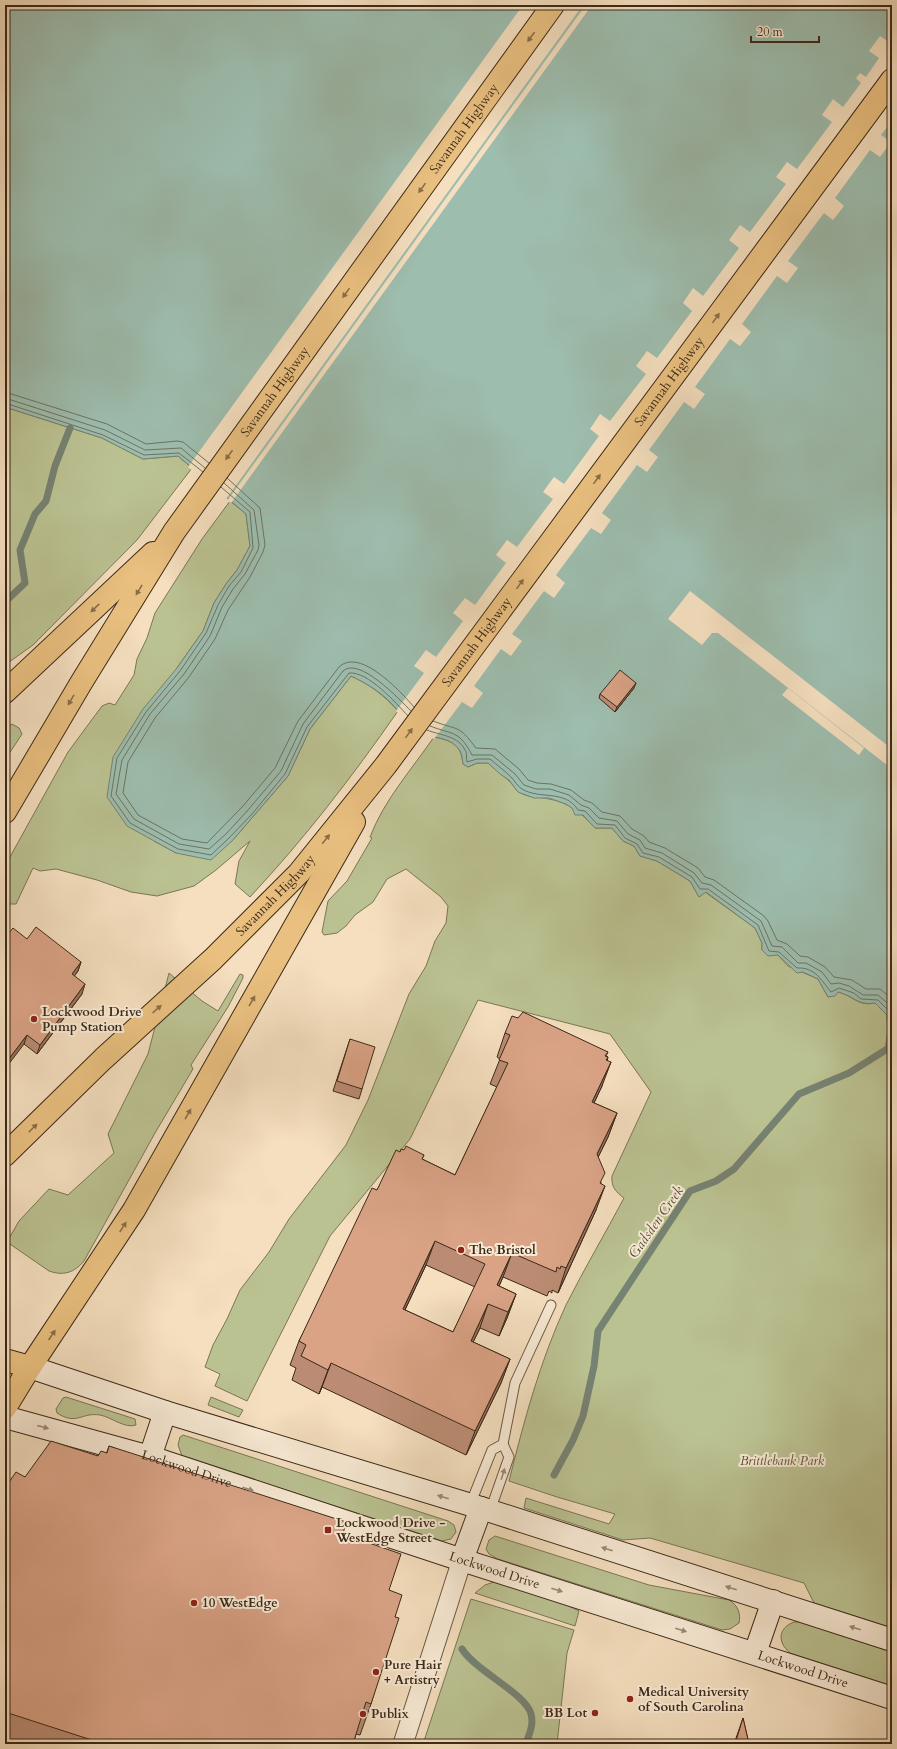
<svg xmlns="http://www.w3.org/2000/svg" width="897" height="1749" font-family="Cardo,serif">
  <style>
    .green { fill: #bbc292; stroke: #7b7655 }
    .water { fill: #9dbdae; stroke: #768272 }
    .pier { fill: #f5dfbf }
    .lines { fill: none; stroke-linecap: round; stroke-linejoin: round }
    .shore { stroke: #6c7363; stroke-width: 1 }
    .stream { stroke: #768272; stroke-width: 7 }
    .service-casing { stroke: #6a5642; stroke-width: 11 }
    .minor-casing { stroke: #6a5642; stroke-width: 21 }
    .secondary-casing { stroke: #3b2918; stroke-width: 24 }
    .primary-casing { stroke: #3b2918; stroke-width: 24 }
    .trunk-casing { stroke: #3b2918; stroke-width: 24 }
    .service { stroke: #f8ead5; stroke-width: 9 }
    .minor { stroke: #f8ead5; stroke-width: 19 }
    .secondary { stroke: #f8ead5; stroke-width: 22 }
    .primary { stroke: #eac080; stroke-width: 22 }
    .trunk { stroke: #eac080; stroke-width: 22 }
    .wall { fill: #bb8c73; stroke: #3b2918; fill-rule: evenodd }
    .shaded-wall { fill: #99725e; stroke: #3b2918 }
    .building { fill: #daa386; stroke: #3b2918; fill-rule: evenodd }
    .oneway { fill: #8a6d47 }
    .oneway2 { fill: #9a8a76 }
    .poi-dot { fill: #8f2418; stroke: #f8ead5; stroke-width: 1.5 }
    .labels { text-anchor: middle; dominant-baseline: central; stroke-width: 4; stroke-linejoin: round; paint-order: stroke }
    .street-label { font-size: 13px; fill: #3b2918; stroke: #f8ead5 }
    .poi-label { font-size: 13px; font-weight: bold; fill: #3b2918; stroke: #f8ead5; text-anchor: start }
    .park-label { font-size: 13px; font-style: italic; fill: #5b4f36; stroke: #f8ead5 }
    .water-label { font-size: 14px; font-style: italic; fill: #544e3e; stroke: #f8ead5 }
  </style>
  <rect width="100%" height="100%" fill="#f5dfbf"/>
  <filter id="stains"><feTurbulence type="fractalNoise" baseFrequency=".005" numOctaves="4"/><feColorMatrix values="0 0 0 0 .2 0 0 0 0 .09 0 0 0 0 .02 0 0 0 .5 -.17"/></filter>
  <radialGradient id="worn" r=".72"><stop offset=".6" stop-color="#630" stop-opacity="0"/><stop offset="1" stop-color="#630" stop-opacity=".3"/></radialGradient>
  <g class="green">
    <polygon points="5,407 102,438 143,459 178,456 192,468 137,540 33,645 5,665"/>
    <path d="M230,501l16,13 4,32 -13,24 -11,14 -12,19 -11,28 -26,37 -23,173 22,12 56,-12 56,-65 22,-47 41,-53c18,8 34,20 47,35 -46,66 -93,127 -148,186l-15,-13 4,-23 11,-20 -34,29 -22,16 -37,10 -26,-4 -34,-12 -41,-11 -16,2 -7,-3 -17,36h-11v-38l63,-114 34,-46 7,-3 6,2 19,-30 3,-16 10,-21 8,-25 47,-74z"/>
    <polygon points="12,724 19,728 22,734 5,760 5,730"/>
    <path d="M434,737c18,4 27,7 29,27l5,3 9,-4h11c7,6 15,12 21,18 4,3 6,9 10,11 11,7 19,4 30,7 19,3 34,15 46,29h17l11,13 11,5 6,10 17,5 33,20 9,16 6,-5 50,36 7,15v7l16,5 10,11 30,13 10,18 10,-5c16,4 20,15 37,11l12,12 1,16 -3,20 7,6v571l-78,-25 -10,-20 -154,-45 -27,2 -99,-32 2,-10 83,26 6,-10 -58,-17 -48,-16c15,-60 31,-120 57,-176 18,-36 39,-71 58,-107 -8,-6 -13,-11 -12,-22l39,-84 -41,-58 -132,-34 -68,139 -80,97 -83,165 -32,-15 5,-12 -15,-7 8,-22 14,-26 13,-29 29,-38 20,-33 57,-74 22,-45 41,-106 17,-28 9,-25 11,-18 2,-17 -7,-9 -35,-28 -19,10 -14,23 -18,13 -9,11 -9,7 -13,2 -2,-3 6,-31 19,-20 25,-43 -2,-1c14,-37 42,-68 64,-100z"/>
    <path d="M169,973l33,28 16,10 22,-37 3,1v3l-15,29 -37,58 2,4 -38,64 -71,128c-10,12 -21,15 -35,10l-42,-29 12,-21 30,-32 19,6 46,-42 -6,-19 40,-80z"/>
    <path d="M66,1397l69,22 1,6c-11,4 -25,-8 -36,-10 -19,-3 -23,11 -43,-2l-1,-4 7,-11z"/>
    <polygon points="211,1397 243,1410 239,1417 208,1405"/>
    <polygon points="183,1435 448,1521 454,1525 456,1532 451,1539 442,1541 182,1456 178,1445 180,1437"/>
    <path d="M495,1536l154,49 80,15c9,5 12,14 10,23l-9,6 -8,1 -224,-71 -9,-5 -3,-5 3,-9z"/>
    <path d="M494,1582c29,8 59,15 85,29l-4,15 -100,-33 10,-8z"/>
    <polygon points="471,1599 574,1630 567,1653 557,1744 423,1744"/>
    <path d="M794,1622h7l91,30v34l-102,-33c-13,-11 -12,-25 4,-31z"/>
  </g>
  <path class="water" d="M5,5h887v1052l-7,-6 3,-20 -1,-16 -12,-12c-17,3 -21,-7 -37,-11l-3,4 -7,1 -10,-18 -15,-7 -6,1 -19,-18 -10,1 -6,-6v-7l-7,-15 -49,-36 -7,5 -9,-16 -33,-20 -17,-5 -6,-10 -11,-5 -11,-13h-17l-12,-13h-8l-3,-7 -6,-4 -17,-6h-15l-16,-6 -9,-12 -9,-6 -12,-11h-11l-9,4 -5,-3c-1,-7 -1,-12 -6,-17 -10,-12 -30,-8 -42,-17 -9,-7 -15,-18 -23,-26 -11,-12 -26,-21 -41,-28l-41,53 -22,47 -56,65 -21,19 -35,-7 -49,-27 -20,-29 6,-40 30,-48 34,-41 26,-37 11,-28 12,-19 11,-14 13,-24 -4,-32 -68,-58 -35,3 -41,-21 -97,-31z"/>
  <g class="pier">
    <polygon points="523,5 592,5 231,503 227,501 582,10 580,9 226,499 188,467"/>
    <polygon points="880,36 890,43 892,41 892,121 881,135 891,142 880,157 870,150 835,198 844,206 833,220 824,213 788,261 798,268 787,283 777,276 742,324 751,332 740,346 730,339 695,387 705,394 694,409 684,402 649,450 658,457 647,472 637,465 602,513 611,520 601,534 591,528 556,575 565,583 554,598 544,591 512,634 522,641 511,656 501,649 474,686 483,693 472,708 462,702 434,739 414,732 396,711 424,673 414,666 426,650 436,657 463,621 453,613 465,598 475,605 506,563 496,555 507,540 517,547 553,499 543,492 554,477 564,484 599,436 590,429 600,414 610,421 646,374 636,366 647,351 657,358 692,311 683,303 693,288 703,296 739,248 729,240 740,225 750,232 786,184 776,177 787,162 797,169 832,122 822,115 833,99 843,107 861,83 856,78 860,73 866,77 879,58 869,51"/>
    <polygon points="690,591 892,749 892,769 718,633 712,633 702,645 668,619"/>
    <polygon points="788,688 864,748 859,755 782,695"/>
  </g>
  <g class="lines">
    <g class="shore">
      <polyline points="5,392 107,424 146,444 177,441 183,442 209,463"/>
      <polyline points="5,398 105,430 145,450 181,448 205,468"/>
      <polyline points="5,403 103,435 144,455 179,453 203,472"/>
      <path d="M227,478l33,30 5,37 -2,7 -13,25 -22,33 -13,29 -26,38 -34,41 -27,44 -5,31 15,22 44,24 25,4 36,-37 32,-38 23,-47 41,-54c21,-20 62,25 75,40"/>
      <path d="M224,483l30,27 5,35 -1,5 -13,24 -12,15 -11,18 -12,29 -26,38 -34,40 -28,46 -6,34 18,25 45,25 30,5 17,-15 22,-24 33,-39 22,-47 40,-53c16,-15 57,29 68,40"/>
      <path d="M221,487l29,25 3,36 -12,24 -12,14 -11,19 -12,28 -26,38 -34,41 -29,46 -6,38 19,27 48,26 33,6 18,-17 23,-24 33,-40 22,-47 42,-54c19,-2 47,30 59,43"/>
      <path d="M433,721c26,10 25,3 43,27l19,1 24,20 9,11 9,3 14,1 20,6 13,10 8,3 10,9 18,4 12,13 12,7 5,6 16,6 33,20 7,9 9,3 50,36 4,5 9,19 10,4 13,12 8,1 17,10 9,10 18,3 14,9h14l12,10"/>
      <path d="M430,726c23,9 29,4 42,29h20l23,19 9,11 12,4h14l19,6 12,10 8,3 10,10 18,3 11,13 12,6 5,8 17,5 32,20 8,10 9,2 50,36 11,25 10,1 16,16h8l16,9 9,12 8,-1 10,3 14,9h15l14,12"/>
      <path d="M427,730c14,6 32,5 39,22 1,3 0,7 1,10l10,-3h13c7,6 15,12 21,18 4,4 6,9 11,12 18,11 43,0 56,21l7,1 12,13 18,1 10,13 12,6 6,9 16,4 33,20 8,12h8l50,36 11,26 10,1 18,16c18,-1 24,12 34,24l8,-4 15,5 7,6 17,1 13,13 1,16"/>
    </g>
    <g class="stream">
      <polyline points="5,602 25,583 20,550 35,514 46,501 55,466 70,428"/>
      <polyline points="554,1475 573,1440 583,1416 594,1366 598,1331 690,1191 716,1181 734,1169 799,1094 849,1073 892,1046"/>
      <path d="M462,1649c14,22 64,45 69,65 3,11 -2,20 -5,30"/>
    </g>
    <defs>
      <g id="service">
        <polyline points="503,1444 515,1383 551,1305"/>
        <polyline points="470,1505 492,1450 503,1444 509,1457 490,1511"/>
      </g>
      <polyline id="minor" points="403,1744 462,1560"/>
      <g id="secondary">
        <polyline points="30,1367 165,1412 481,1508 892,1640"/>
        <path id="s1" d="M5,1417l145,40 312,103 430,138"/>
        <polyline points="150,1457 165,1412"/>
        <polyline points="462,1560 481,1508"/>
        <polyline points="755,1653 773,1601"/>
      </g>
      <polyline id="primary" points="5,1360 30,1367 5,1408"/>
      <g id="trunk">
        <polyline points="5,692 153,553"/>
        <path id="s2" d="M5,812l76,-129 93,-151 379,-527"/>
        <path id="s3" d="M5,1155l98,-96 110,-100 86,-86 87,-108 506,-685"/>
        <polyline points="30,1367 134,1210 354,822"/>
      </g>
    </defs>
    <use href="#service" class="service-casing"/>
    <use href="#minor" class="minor-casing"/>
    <use href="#secondary" class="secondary-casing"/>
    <use href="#primary" class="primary-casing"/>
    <use href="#trunk" class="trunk-casing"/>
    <use href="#service" class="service"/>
    <use href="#minor" class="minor"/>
    <use href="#secondary" class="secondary"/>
    <use href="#primary" class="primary"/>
    <use href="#trunk" class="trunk"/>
  </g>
  <g class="wall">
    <polygon points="634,688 615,712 599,698 600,694"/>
    <polygon points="27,939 81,962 78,971 74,976 82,994 37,1054 24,1044"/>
    <path d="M505,1033l103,19 -2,4 2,1 -6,29 -8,17 23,10 -9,24 -10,20 3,27 -5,26 -38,83 -6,-3v3l-3,-2 -2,5 -44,-19 -4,9 17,8 -9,24 -8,18 -19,-8 -7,14 37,17 -9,24 -35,72 -144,-68 -3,7 -27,-14 4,-12 -6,-3 9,-24 78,-151 23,-38 24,3 -2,4 33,16 42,-88 -7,-3 10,-25 -3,-2zM426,1265l49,22 -22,45 -48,-22z"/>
    <polygon points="350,1039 362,1089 359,1099 333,1091"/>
    <polygon points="109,1446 343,1534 389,1590 395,1617 371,1704 360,1735 356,1734 353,1744 5,1744 5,1488 25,1477 98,1456 107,1452"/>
    <polygon points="743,1718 749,1744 734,1744"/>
  </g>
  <g class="shaded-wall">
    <polygon points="636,683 634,688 615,712 617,707"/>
    <polygon points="81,962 78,971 69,984 72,974"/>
    <polygon points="85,984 82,994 37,1054 40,1045"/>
    <polygon points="27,1035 24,1044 5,1069 5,1064"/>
    <polygon points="611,1062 602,1086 583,1126 592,1102"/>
    <polygon points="617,1113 608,1137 588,1178 597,1154"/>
    <polygon points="605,1186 596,1210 558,1293 566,1268"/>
    <polygon points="435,1241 426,1265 394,1333 403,1309"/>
    <polygon points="512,1253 503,1277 491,1305 497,1285"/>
    <polygon points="516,1294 507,1318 499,1336 508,1312"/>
    <polygon points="488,1304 480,1328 462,1365 471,1341"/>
    <polygon points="510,1359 501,1383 466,1455 475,1431"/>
    <polygon points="331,1363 322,1387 319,1394 328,1370"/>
  </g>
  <g class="building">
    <polygon points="620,670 636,683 617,707 600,694"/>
    <polygon points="36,927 81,962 72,974 85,984 40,1045 27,1035 5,1064 5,938 13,928 27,939"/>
    <path d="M523,1012l85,40 -3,4 3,1 -2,3 5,2 -19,40 25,11 -20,41 8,19 -5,10 5,3 -39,82 -5,-2 -1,3 -3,-2 -1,5 -44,-19 -15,32 19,9 -8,18 -20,-8 -17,37 39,18 -35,72 -144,-68 -3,7 -27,-14 5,-11 -7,-4 73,-153 5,2 19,-40 4,2 1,-3 3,1 2,-4 18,9 -2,4 33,16 53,-112 -9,-3 11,-25 -5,-2 7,-17 6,2zM435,1241l50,23 -32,68 -50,-23z"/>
    <polygon points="350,1039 375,1047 362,1089 337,1081"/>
    <polygon points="51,1441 98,1456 101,1451 107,1453 109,1446 346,1522 343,1534 401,1554 389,1590 402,1595 395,1617 399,1618 371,1704 366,1702 353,1744 104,1744 5,1712 5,1488 16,1472 25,1477"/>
    <polygon points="743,1718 749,1744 735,1744"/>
  </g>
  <defs><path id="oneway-solid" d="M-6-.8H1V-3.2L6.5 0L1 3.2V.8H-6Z"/></defs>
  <g class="oneway">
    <use href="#oneway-solid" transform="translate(531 37) rotate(126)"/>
    <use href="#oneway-solid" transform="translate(422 188) rotate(126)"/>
    <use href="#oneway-solid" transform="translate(346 293) rotate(126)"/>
    <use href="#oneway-solid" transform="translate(716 318) rotate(-54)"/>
    <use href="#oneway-solid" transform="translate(229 455) rotate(126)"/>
    <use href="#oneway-solid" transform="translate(597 479) rotate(-54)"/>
    <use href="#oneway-solid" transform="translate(520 584) rotate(-54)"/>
    <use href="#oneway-solid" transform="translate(139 590) rotate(121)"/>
    <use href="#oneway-solid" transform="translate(95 608) rotate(136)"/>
    <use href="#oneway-solid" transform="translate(71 700) rotate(120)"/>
    <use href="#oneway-solid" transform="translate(409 733) rotate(-54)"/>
    <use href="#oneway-solid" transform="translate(326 839) rotate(-51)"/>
    <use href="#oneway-solid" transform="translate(252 1001) rotate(-60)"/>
    <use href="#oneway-solid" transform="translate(157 1009) rotate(-42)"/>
    <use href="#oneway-solid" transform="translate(188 1114) rotate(-60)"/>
    <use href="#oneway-solid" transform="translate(33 1128) rotate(-45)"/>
    <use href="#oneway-solid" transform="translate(123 1227) rotate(-57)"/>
    <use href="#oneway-solid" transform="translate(52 1335) rotate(-56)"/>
  </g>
  <g class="oneway2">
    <use href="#oneway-solid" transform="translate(43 1427) rotate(15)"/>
    <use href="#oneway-solid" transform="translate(503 1474) rotate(-72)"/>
    <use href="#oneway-solid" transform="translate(248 1489) rotate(18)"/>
    <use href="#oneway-solid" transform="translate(443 1497) rotate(-163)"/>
    <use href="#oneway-solid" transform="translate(607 1549) rotate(-162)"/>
    <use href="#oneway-solid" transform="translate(731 1588) rotate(-162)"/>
    <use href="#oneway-solid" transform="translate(557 1590) rotate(18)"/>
    <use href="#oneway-solid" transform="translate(855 1628) rotate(-162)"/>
    <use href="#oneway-solid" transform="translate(681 1630) rotate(18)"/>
  </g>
  <g class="poi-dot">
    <circle cx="34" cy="1019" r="4"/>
    <circle cx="461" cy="1250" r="4"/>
    <rect x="324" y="1526" width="8" height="8" rx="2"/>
    <circle cx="194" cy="1603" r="4"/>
    <circle cx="376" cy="1672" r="4"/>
    <circle cx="630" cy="1699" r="4"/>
    <circle cx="595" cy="1713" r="4"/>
    <circle cx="363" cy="1714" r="4"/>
  </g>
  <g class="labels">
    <g class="street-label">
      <text stroke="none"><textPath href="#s2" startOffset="824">Savannah Highway</textPath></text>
      <text stroke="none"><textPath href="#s3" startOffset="1023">Savannah Highway</textPath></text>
      <text stroke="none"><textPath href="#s2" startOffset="500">Savannah Highway</textPath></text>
      <text stroke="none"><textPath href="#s3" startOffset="699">Savannah Highway</textPath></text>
      <text stroke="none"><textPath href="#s3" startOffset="375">Savannah Highway</textPath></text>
      <text stroke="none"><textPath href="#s1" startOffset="189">Lockwood Drive</textPath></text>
      <text stroke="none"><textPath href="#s1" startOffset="513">Lockwood Drive</textPath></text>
      <text stroke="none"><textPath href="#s1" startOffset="837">Lockwood Drive</textPath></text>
    </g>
    <g class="poi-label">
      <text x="42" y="1012">Lockwood Drive<tspan x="42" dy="15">Pump Station</tspan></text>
      <text x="469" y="1250">The Bristol</text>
      <text x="336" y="1523">Lockwood Drive -<tspan x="336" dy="15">WestEdge Street</tspan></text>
      <text x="202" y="1603">10 WestEdge</text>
      <text x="384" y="1665">Pure Hair<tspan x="384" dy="15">+ Artistry</tspan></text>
      <text x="638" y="1692">Medical University<tspan x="638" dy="15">of South Carolina</tspan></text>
      <text x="587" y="1713" text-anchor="end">BB Lot</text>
      <text x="371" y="1714">Publix</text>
    </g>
    <g class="park-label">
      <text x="782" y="1461">Brittlebank Park</text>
    </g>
    <g class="water-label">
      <text transform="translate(656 1222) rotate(-55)">Gadsden Creek</text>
    </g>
  </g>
  <rect width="897" height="1749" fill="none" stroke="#f5dfbf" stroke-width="20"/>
  <rect x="6" y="6" width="885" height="1737" fill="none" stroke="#3b2918" stroke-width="2"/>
  <rect x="10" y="10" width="877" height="1729" fill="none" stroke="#3b2918"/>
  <path d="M751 36v6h68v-6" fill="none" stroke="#3b2918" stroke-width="2"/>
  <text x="757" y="36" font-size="12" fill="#3b2918" stroke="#f8ead5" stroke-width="3" paint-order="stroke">20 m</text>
  <rect width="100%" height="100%" filter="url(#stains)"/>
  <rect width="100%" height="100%" fill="url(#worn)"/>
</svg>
